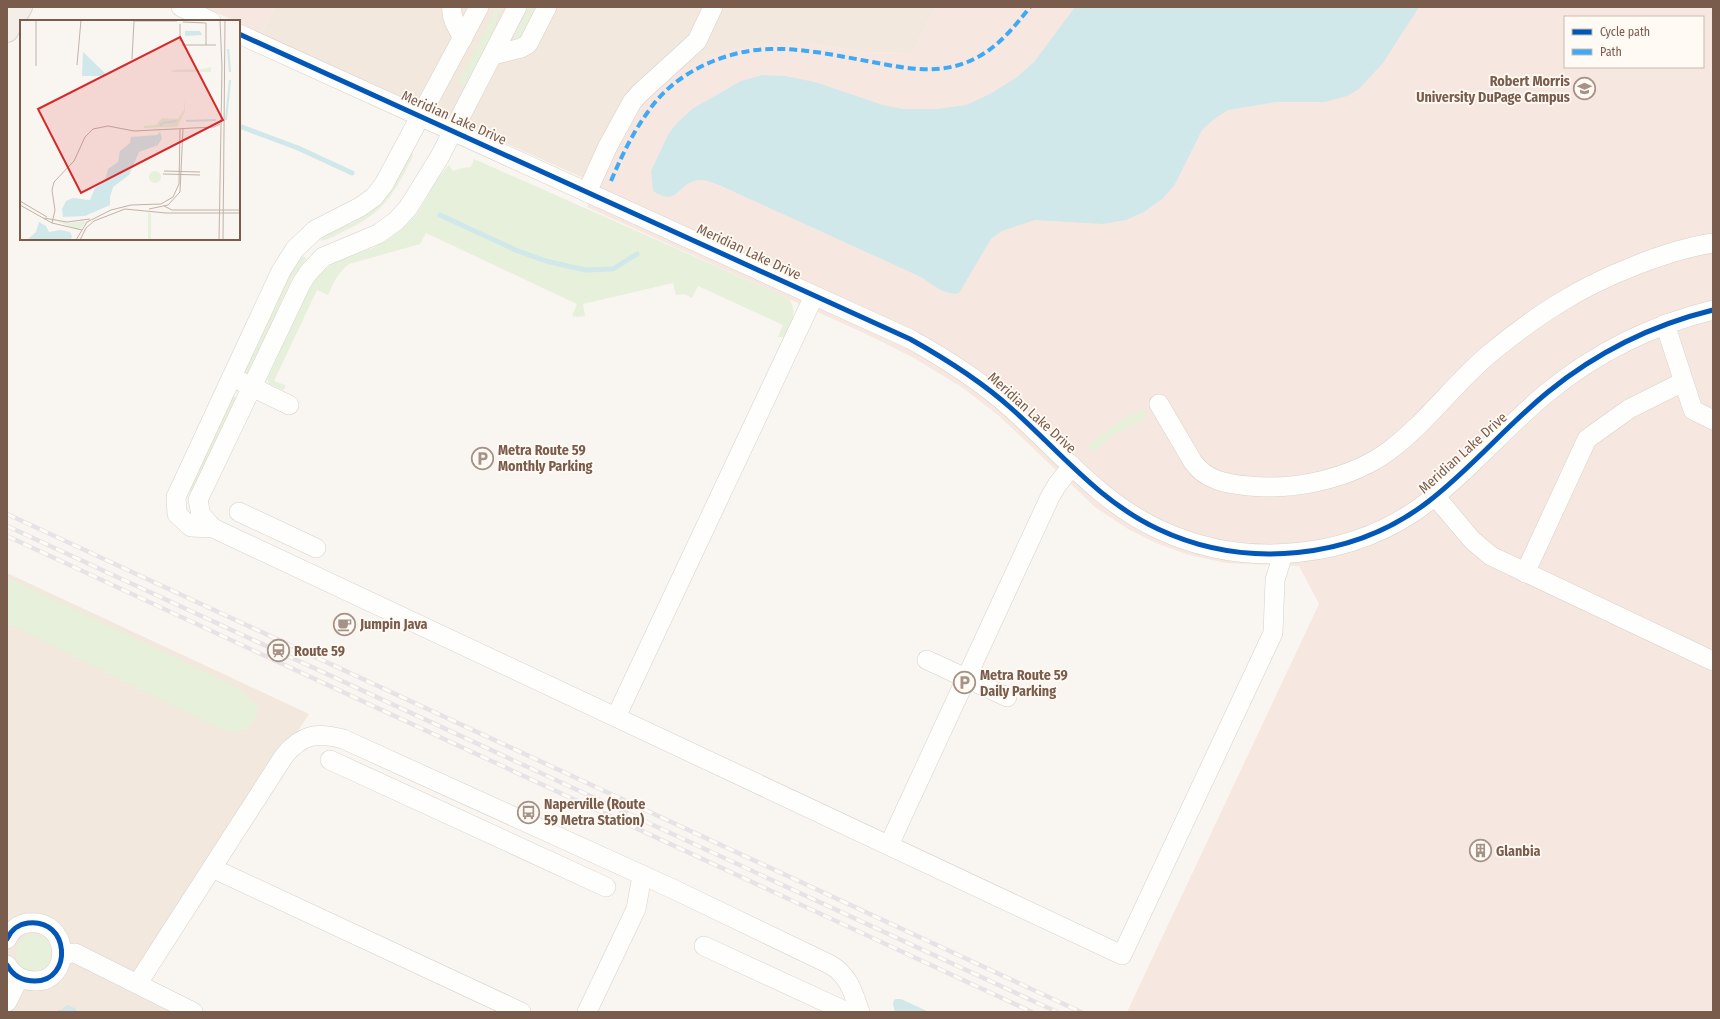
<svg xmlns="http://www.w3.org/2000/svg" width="1720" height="1019" font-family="'Fira Sans Condensed',sans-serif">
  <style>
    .residential { fill: #f2e8de }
    .commercial { fill: #f6e8e1; fill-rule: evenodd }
    .green { fill: #e7f0db }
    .water { fill: #d0e8ea }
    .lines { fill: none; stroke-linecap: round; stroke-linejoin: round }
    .stream { stroke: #d0e8ea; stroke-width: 5 }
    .minor-casing { stroke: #d7d1cb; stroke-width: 20 }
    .major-casing { stroke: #dad1cc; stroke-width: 24 }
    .minor { stroke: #fefefd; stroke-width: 19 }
    .major { stroke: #f3eee8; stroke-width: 22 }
    .rail-casing { stroke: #e6e3e7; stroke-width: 4.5 }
    .rail { stroke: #fffaf3; stroke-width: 3; stroke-dasharray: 9; stroke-linecap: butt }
    .quiet { stroke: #3fa9f5; stroke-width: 4; stroke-dasharray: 8 4; stroke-linecap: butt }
    .cycleway-casing { stroke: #fffaf3; stroke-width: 8 }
    .cycleway { stroke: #0057b8; stroke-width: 5 }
    .labels { text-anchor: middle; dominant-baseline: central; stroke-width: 3.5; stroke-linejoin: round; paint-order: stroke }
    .poi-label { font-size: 14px; font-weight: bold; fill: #7a5c4d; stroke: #fffaf3; text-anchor: start }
    .street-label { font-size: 14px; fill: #7a5c4d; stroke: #fffaf3 }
    .inset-river { fill: none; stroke: #d0e8ea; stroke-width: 2 }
    .inset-road { fill: none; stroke: #c2b3aa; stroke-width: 1 }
    .view { fill: #d62828; fill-opacity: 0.15; stroke: #d62828; stroke-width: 2 }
    .inset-edge { fill: none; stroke: #7a5c4d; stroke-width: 2 }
  </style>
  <rect width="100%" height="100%" fill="#f9f5f0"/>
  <g class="residential">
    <polygon points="275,7 935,7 912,53 863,52 807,43 762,43 670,76 642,107 617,140 597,184 261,34"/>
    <polygon points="7,573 309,714 133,983 188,1012 7,1012"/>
  </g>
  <g class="commercial">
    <polygon points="205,7 275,7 261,34 239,23 239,21 234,21"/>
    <path d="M935,7h778v1005h-586l192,-408 -20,-38 -73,-3 -37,-8 -33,-12 -28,-14 -33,-22 -96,-91 -36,-28 -49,-30 -48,-24 -279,-127 30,-67 25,-33 28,-31 40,-23 52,-10h45l56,9 49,1zM1565,17h138v50h-138z"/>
  </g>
  <g class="green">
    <polygon points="497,7 502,7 483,55 466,88 458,83"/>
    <polygon points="529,7 539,7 522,38 511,43"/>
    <path d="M412,153l1,2 -1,3c-19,37 -28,55 -68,73 -7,4 -15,8 -23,10l1,-4 4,-2c27,-12 52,-22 68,-49 6,-10 10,-26 18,-33z"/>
    <path d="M474,159l314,139c11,12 3,27 -4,39h-6l5,-12 -85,-39 -6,12 -7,-4 -9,1 -3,-12 -90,21 2,12 -7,1 -6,-1 5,-12 -151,-71 -6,11 -71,20c-11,8 -15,18 -21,31l-11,-5 -43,91 11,4v3l-2,2 -14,-6 -2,-5 40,-86 12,-19 17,-13 37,-13 16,-9 11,-8 17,-17 21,-36 11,-13 4,6 9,-3 9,-1z"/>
    <polygon points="304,256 306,259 292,278 246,378 244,373 291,273 301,258"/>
    <polygon points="233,397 236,397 236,399 192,493 190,490"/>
    <polygon points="1143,410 1147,413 1146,418 1110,437 1096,450 1094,451 1088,448 1089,444 1118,422"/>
    <path d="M7,577l231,111 19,17c1,15 -9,29 -25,27 -5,-1 -11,-4 -16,-5l-209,-104z"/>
    <circle cx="35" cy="953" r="19"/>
  </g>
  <g class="water">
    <path d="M1075,7h344l-36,56 -24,26 -12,7 -22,6h-49l-48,8 -14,9 -12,11 -28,56 -12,13 -18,13 -18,8 -23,4 -68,-4 -33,11 -11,8 -32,54c-13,3 -26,-8 -38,-16l-202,-92c-8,-3 -17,-7 -25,-4 -19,7 -17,25 -41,10l-2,-20 18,-38 8,-10 15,-14 49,-28 21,-6 23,1 30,6 68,23 20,4h34l29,-4 24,-11 27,-17 17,-15z"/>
    <polygon points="896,999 901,999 929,1012 895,1012 893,1004 894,1000"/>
    <polygon points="68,1005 76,1009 77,1012 57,1012 59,1009 62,1010 64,1007"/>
  </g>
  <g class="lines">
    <g class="stream">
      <polyline points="239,126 298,148 352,173"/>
      <polyline points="440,215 518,251 546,261 585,270 613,269 637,254"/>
    </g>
    <defs>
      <g id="minor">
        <polyline points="181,7 211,21"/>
        <path d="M452,7c-2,10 6,22 11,31"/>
        <polyline points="479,7 384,184 374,197 360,207 315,230 295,249 281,271 176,497 177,514 191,527 213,528 1122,955 1273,633 1275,580 1283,554"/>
        <path d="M239,34l671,305c36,20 71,42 102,70 47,42 88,93 146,120 87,41 195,31 271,-28 43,-33 77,-75 119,-109 49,-40 104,-67 165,-82"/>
        <polyline points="493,55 521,48 528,44 547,7"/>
        <polyline points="587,192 608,146 632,102 640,93 697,41 713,7"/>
        <polyline points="1665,324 1693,410 1713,420"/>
        <polyline points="242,382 289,405"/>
        <path d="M1159,404l34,58c13,19 35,22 56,24 46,5 104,-8 141,-36 36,-27 63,-65 98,-95 23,-19 48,-38 73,-53 40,-25 106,-52 152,-59"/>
        <polyline points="1435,496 1472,540 1491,556 1713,661"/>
        <polyline points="239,512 316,548"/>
        <polyline points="213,528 201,515 198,500 301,284 308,273 323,257 378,234 396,221 408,208 439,158 517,7"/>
        <polyline points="1525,573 1587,439 1629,409 1683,382"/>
        <polyline points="927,660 1007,697"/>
        <polyline points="616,717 814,296"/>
        <polyline points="330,760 606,887"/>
        <polyline points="889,845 1050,497 1057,485 1072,466"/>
        <polyline points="212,868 521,1012"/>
        <path d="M7,939c4,-9 12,-15 21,-16 42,-5 45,58 7,58 -13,0 -22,-5 -28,-16"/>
        <polyline points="704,946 847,1012"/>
        <polyline points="63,954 75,953 193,1012"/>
        <path d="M138,983l146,-227c18,-22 33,-24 59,-17l330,150 158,76c18,11 22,27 29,47"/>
        <polyline points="7,1002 19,978"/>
        <polyline points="587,1012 636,909 642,876"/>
      </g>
      <polyline id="major" points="7,31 21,7"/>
    </defs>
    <use href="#minor" class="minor-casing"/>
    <use href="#major" class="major-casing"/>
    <use href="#minor" class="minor"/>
    <use href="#major" class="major"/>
    <defs>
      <g id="rail">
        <polyline points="7,514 1081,1012"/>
        <polyline points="7,526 1057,1012"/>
        <polyline points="7,536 1032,1012"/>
      </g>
    </defs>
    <use href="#rail" class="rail-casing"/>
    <use href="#rail" class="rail"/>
    <path class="quiet" d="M611,181c11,-26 22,-49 39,-72 26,-37 76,-59 120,-60 34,-1 69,7 102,13 37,7 71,14 106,-5 22,-12 37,-31 52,-50"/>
    <defs>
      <g id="cycleway">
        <path d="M239,34l671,305c36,20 71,42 102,70 47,42 88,93 146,120 87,41 195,31 271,-28 43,-33 77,-75 119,-109 49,-40 104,-67 165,-82"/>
        <path d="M7,939c4,-9 12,-15 21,-16 42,-5 45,58 7,58 -13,0 -22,-5 -28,-16"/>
      </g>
    </defs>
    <use href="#cycleway" class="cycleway-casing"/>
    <use href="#cycleway" class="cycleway"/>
  </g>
  <defs>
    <symbol id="university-ring" viewBox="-11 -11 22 22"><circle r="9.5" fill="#fffaf3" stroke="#a69286" stroke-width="1.5"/><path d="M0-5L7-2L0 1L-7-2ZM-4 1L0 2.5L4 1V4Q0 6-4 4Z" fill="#a69286"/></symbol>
    <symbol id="parking-ring" viewBox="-11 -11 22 22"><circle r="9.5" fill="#fffaf3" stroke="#a69286" stroke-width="1.5"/><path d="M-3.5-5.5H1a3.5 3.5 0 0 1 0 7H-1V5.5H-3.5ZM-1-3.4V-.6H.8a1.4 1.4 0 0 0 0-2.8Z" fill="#a69286"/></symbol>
    <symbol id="cafe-ring" viewBox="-11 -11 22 22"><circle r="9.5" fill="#fffaf3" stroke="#a69286" stroke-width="1.5"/><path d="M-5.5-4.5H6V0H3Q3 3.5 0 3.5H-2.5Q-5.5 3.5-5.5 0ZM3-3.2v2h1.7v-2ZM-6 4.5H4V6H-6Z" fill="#a69286"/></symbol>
    <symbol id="station-ring" viewBox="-11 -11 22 22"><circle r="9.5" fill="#fffaf3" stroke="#a69286" stroke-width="1.5"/><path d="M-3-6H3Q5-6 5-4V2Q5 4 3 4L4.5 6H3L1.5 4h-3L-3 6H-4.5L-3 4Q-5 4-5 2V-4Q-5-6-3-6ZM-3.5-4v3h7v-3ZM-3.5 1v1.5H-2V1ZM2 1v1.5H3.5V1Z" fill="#a69286"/></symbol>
    <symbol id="bus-ring" viewBox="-11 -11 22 22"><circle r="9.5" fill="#fffaf3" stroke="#a69286" stroke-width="1.5"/><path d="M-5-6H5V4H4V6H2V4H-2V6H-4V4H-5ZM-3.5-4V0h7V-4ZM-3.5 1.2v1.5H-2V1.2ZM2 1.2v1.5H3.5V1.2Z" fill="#a69286"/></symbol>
    <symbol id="building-ring" viewBox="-11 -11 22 22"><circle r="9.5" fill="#fffaf3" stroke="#a69286" stroke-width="1.5"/><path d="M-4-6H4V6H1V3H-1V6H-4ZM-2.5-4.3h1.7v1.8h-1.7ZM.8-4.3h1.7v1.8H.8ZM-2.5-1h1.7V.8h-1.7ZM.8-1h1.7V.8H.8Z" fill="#a69286"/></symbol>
  </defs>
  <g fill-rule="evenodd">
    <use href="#university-ring" x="1572" y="76" width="25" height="25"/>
    <use href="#parking-ring" x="470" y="446" width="25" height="25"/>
    <use href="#cafe-ring" x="332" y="612" width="25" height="25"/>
    <use href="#station-ring" x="266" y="638" width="25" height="25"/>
    <use href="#parking-ring" x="952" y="670" width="25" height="25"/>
    <use href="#bus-ring" x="516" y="800" width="25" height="25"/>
    <use href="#building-ring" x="1468" y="838" width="25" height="25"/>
  </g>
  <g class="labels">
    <g class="poi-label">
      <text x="1570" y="81" text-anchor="end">Robert Morris<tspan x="1570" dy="16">University DuPage Campus</tspan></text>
      <text x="498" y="450">Metra Route 59<tspan x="498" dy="16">Monthly Parking</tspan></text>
      <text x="360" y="624">Jumpin Java</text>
      <text x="294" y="651">Route 59</text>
      <text x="980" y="675">Metra Route 59<tspan x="980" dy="16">Daily Parking</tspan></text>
      <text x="544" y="804">Naperville (Route<tspan x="544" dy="16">59 Metra Station)</tspan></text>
      <text x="1496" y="851">Glanbia</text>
    </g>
    <g class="street-label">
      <text transform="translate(454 118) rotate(24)">Meridian Lake Drive</text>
      <text transform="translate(749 252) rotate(25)">Meridian Lake Drive</text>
      <text transform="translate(1032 413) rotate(42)">Meridian Lake Drive</text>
      <text transform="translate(1463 453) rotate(-42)">Meridian Lake Drive</text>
    </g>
  </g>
  <g transform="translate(20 20)">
    <rect width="220" height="220" fill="#f9f5f0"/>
    <path d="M191,47v5h-40l3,-2 29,-1zM165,80v11l-8,16 -33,1v-2l12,-1 6,-7 16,1 6,-9zM129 157a6 6 0 1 1 12 0a6 6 0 1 1-12 0ZM128,192l3,2v26h-3zM34,200l15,3 18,-2 -8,9z" fill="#e7f0db"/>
    <path d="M165,11h15l2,4 -17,1zM63,32l23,22 1,2h-25zM140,112l2,6 -4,7 -19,7 -10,23 -16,12 -3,10v8l-25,11 -22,1 -1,-8 4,-8 7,-3 17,2 5,-12 10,-7 3,-12 10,-7 2,-11 10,-8 1,-6 26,-2zM19,202l7,4 3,6 12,-2 9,2 2,5 -2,3h-43l9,-8z" fill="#d0e8ea"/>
    <path class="inset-river" d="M208,29l2,23M206,100l4,-40M166,101l30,-1M140,106l3,-3 14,-2"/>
    <path class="inset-road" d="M114,1h43M163,2l23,1v22M160,4v17M162,25h34M112,39l2,-38M57,45l4,-45M16,46v-46M144,151l36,1M143,154l37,1M0,181l27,16M0,185l32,18 30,7M144,186l8,4h68M129,189l19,-4 12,-13 3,-64M24,198l23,4 23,-3M32,203l3,-13 -3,-20 2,-8 20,-21 11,-24 8,-8 15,-3 26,5 80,-4 6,-3M56,220l11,-18 24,-12 20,-5 30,-1 12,-7 6,-13 1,-55M60,220l6,-12 8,-7 31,-12 41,4h74M199,220l3,-172 -2,-48M203,220l2,-220"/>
    <path class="view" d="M160,17l43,83 -142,73 -43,-84z"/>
    <rect width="220" height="220" class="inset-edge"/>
  </g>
  <rect width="1720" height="1019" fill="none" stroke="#7a5c4d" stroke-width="16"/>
  <rect x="1564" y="16" width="140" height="52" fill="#fffaf3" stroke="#cabbb1"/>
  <rect x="1572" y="29" width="20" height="6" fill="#0057b8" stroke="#cabbb1"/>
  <text x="1600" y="36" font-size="12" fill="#7a5c4d">Cycle path</text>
  <rect x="1572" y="49" width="20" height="6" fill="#3fa9f5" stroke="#cabbb1"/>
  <text x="1600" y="56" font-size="12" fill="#7a5c4d">Path</text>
</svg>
